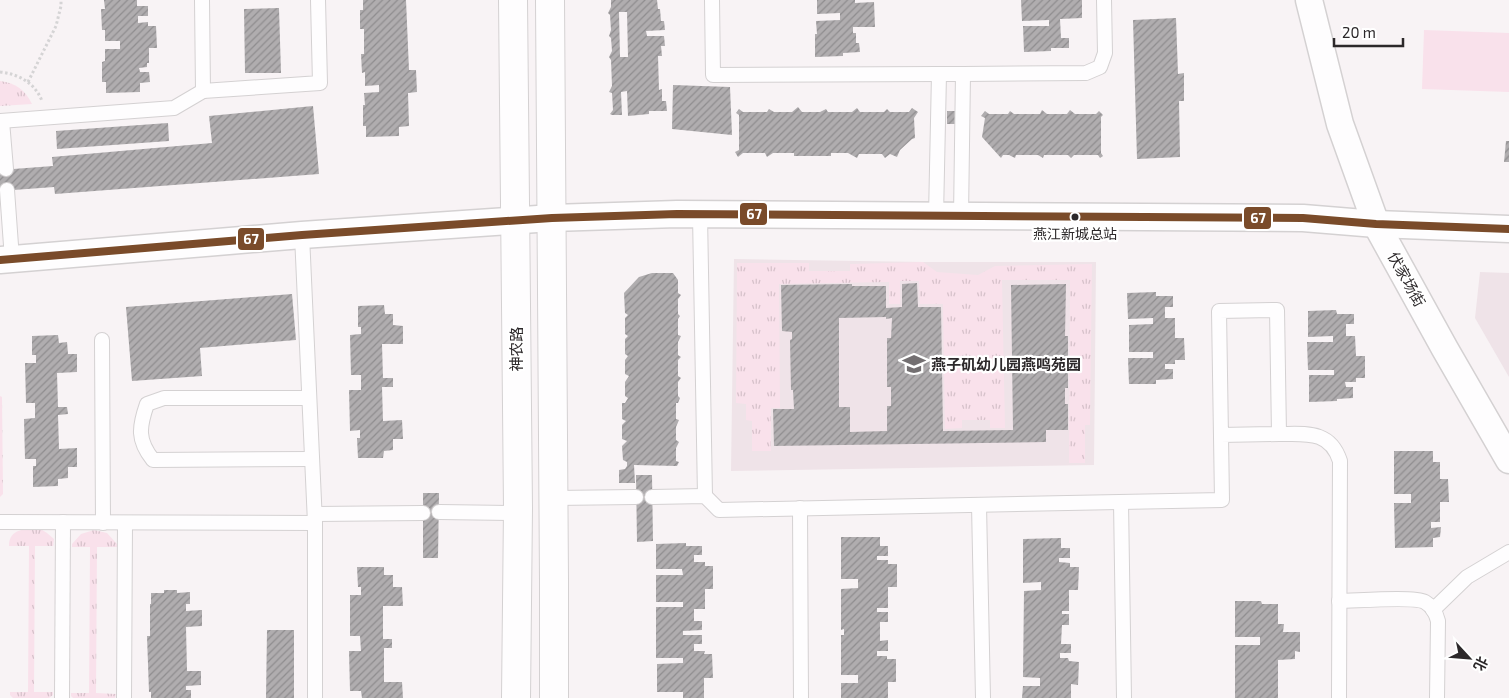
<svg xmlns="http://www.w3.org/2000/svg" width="1509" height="698" font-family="'Exo 2','Noto Sans SC',sans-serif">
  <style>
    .built { fill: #efe3e8 }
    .grass { fill: url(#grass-tufts) }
    .pitch { fill: #f9e1eb }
    .building { fill: url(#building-hatch); fill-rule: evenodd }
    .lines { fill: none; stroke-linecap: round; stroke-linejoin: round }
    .service-casing { stroke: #d4d1d2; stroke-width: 16 }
    .minor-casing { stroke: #d4d1d2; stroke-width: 29 }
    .tertiary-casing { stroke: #d4d1d2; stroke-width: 30 }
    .path { stroke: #d5d4d5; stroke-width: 3; stroke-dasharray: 2.5 2.5; stroke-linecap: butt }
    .service { stroke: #fefdfe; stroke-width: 14 }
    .minor { stroke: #fefdfe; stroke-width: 26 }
    .tertiary { stroke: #fefdfe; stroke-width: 28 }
    .bus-1-casing { stroke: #fff; stroke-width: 11 }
    .bus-1 { stroke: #7a4b2a; stroke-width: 8 }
    .bus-dot { fill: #2c282a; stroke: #fff; stroke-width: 2 }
    .labels { text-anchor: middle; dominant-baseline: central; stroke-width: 4.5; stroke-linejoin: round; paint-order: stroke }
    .bus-label { font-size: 14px; fill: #2c282a; stroke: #fff }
    .street-label { font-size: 15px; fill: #2c282a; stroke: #fff }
    .poi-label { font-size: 15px; font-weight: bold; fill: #2c282a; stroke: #fff; text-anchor: start }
    .line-badge { stroke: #fff; stroke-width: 2 }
    .badge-label { font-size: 14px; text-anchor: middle; font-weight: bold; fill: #fff }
  </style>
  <defs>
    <pattern id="grass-tufts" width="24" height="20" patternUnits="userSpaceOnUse" patternTransform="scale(1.25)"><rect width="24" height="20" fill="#f9e1eb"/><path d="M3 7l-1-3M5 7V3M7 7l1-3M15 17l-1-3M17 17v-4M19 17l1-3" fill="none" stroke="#d6c1ca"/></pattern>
    <pattern id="building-hatch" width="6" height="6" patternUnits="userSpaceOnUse" patternTransform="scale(1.25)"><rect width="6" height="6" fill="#b0adaf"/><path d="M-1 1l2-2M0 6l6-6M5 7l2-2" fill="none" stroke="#8f8d8f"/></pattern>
  </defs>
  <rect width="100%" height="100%" fill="#f8f3f5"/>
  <g class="built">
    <polygon points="734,259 923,262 1096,262 1094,465 731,471"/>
    <polygon points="1480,272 1509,273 1509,377 1475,318"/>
  </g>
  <g class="grass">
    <path d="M0,81c16,2 25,9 32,23l-32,2z"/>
    <polygon points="923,262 937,272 978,275 995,266 1092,264 1090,425 1085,425 1085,463 1069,463 1070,280 1002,280 1005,428 990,428 990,420 962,420 962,428 945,429 943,304 920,304 919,281 900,281 900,304 889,304 889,282 779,284 780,408 771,408 771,451 752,451 752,421 746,420 746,404 736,403 737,263 809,263 809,271 850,271 850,264"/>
    <polygon points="0,396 2,397 3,494 0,497"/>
    <path d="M39,528l8,5 7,6 -1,7h-18l-1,146h19v3l-4,3h-36l-3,-3v-3h18l1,-146h-20c0,-18 17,-17 30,-18z"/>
    <polygon points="94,530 107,533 117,544 117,547 97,547 96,693 116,694 115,698 73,698 71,696 71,693 89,693 90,547 72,547 72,544 81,534"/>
  </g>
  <polygon class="pitch" points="1424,30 1509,33 1509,92 1422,89"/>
  <g class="building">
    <polygon points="104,0 137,0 137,6 148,6 148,16 138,16 138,23 148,22 148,26 156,26 157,48 149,48 149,63 147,63 147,67 139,68 140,72 149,72 150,82 140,83 140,92 106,93 106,82 102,82 102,62 105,61 105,49 120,49 120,41 105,41 105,30 102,30 101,9 105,9"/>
    <polygon points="363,0 406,0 409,70 416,70 417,92 408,93 409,126 399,127 399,136 366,137 366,126 363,126 363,105 365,105 364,93 379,92 379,85 365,86 365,72 362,73 361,54 364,54 364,29 360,29 360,10 363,10"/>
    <path d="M611,0h46l1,9h2l1,12h3l1,9 -19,1 1,5h17l1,10h-4l1,10h-4l1,34 3,-1v12h4l1,10h-18v3l-21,2 -1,-25 -6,1 1,23h-10l-2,-1 3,-4 -1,-17 -3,-1 3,-6 -1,-26 -2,-3 3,-6 -1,-13 -2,-2 2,-6 -1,-15 -2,-2 3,-6zM619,12h8l1,45h-8z"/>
    <polygon points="817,0 855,0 855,3 874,2 875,27 853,27 853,33 856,33 856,43 859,43 860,52 843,53 843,56 815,57 815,34 817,34 816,21 840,20 840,13 817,14"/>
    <polygon points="1021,0 1082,0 1082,18 1060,19 1061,38 1069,38 1069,48 1051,48 1051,51 1024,52 1023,26 1049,26 1049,20 1022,21"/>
    <polygon points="279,8 281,73 245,73 244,9"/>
    <polygon points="1176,18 1178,74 1184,73 1184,101 1179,101 1180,157 1137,159 1133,20"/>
    <polygon points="673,85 730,87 732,135 672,129"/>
    <polygon points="313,106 319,174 55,194 54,187 0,191 0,170 53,166 52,157 212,143 209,116"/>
    <polygon points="798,107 802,112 820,112 826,109 828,112 852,112 857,108 860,112 884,112 887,109 890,112 909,112 912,108 918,112 914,118 915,138 912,139 900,150 897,157 890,154 885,158 882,154 859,154 857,158 848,153 831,153 831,156 794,156 794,153 773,153 767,157 765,153 743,153 738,157 735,152 739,150 739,115 736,113 739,109 743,112 767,112 769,109 774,112 792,112"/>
    <polygon points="1042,110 1047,114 1067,114 1070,110 1075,114 1096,114 1099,111 1103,115 1101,117 1101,153 1103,156 1100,158 1098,155 1074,155 1071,158 1068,155 1044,155 1043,158 1038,155 1016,155 1015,158 1009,155 1003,155 1001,158 982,137 985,118 981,116 985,111 989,114 1008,114 1010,111 1014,114 1040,114"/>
    <rect x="947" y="111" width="10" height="13"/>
    <polygon points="168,123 169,141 57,149 56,131"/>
    <polygon points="1506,141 1509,141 1509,162 1504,162"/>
    <polygon points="652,273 673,273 678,280 678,293 681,295 678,299 678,314 680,316 678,319 678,335 681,336 678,342 678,355 681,357 678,360 678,376 681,378 678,382 678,396 680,398 678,403 676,403 676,419 679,420 676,427 676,440 679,442 676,448 676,461 679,462 677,466 634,465 635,483 619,483 619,470 625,469 627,466 627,462 623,460 622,446 627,441 622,439 622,425 626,421 622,419 622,403 625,403 628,398 625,396 625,382 629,376 625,374 625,360 628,356 625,354 625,339 628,336 625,334 625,318 628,315 625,313 624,293 639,277"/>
    <path d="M917,283l1,24h23l2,124 70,-1 -2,-145 55,-1 -1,52h3v52h-3v16h3v26h-22v12l-272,4 -1,-37h21l-1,-19h-2l-1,-50 2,-1v-7l-10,-1 -1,-46 71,-1v2h34v22l16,-1v-23zM886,317v2l6,-1 -1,20h-4v49h4v19h-4v25l-37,1v-25h-11v-89z"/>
    <polygon points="1156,292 1156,296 1173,296 1173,307 1165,307 1165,318 1175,318 1175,338 1184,338 1185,360 1175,360 1175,364 1165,364 1165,369 1173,369 1173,379 1156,380 1156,384 1129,384 1128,358 1153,358 1153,352 1129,352 1129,325 1153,324 1153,318 1128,319 1127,293"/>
    <polygon points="292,294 296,340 200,348 202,376 132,381 126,307"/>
    <polygon points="384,305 385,314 393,314 393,325 403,326 403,344 382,344 383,378 393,378 393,387 382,387 383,421 402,420 403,439 393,439 393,450 384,451 383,458 358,458 357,438 360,438 360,430 350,431 349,390 361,390 361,375 351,375 350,335 361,334 361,327 358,327 358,306"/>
    <polygon points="1336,310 1337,314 1354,314 1354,324 1346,324 1346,336 1355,336 1356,356 1365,356 1365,378 1356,378 1356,382 1345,382 1346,387 1353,387 1353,398 1337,399 1337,401 1309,402 1309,375 1334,375 1334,370 1308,370 1307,342 1333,342 1333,336 1308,337 1308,311"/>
    <polygon points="58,335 59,343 67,342 68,354 77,354 77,372 57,373 58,407 67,407 68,414 58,415 59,449 77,448 77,467 68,467 68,478 58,479 58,486 33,487 33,466 36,466 36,459 25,459 24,419 35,418 35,403 26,403 25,363 36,363 36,355 32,355 32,336"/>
    <polygon points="1394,451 1433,451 1433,462 1440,462 1440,479 1448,479 1449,502 1440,502 1440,522 1431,522 1431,528 1441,527 1440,537 1433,538 1433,547 1395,548 1394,503 1411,503 1411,494 1394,494"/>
    <polygon points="636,475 652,475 653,541 637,542"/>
    <polygon points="423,493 439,493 438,558 423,558"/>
    <polygon points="841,537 880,537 880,546 888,546 888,556 877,556 877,560 888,560 888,564 897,564 897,587 888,587 888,608 877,608 877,612 888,612 888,622 880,622 880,641 888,640 888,651 877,651 877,656 887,656 887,659 896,659 896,682 888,682 888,698 841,698 841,683 858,683 858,675 841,675 841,635 844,635 844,629 841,630 841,589 858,588 858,579 841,579"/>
    <polygon points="1061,538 1061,548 1070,548 1070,558 1059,558 1059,562 1070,563 1070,567 1079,567 1078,590 1069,590 1069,611 1062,611 1062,614 1069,614 1069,625 1062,625 1061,644 1071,644 1071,653 1060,653 1060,658 1068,658 1069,661 1079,662 1078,685 1071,684 1071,698 1022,698 1023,686 1040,686 1040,678 1023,677 1024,591 1041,590 1041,582 1023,583 1023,539"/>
    <polygon points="686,543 686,546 702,546 702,555 694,555 694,562 705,562 705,566 713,566 713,589 705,589 705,609 694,609 694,621 702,621 702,630 683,631 683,635 702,635 702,644 694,644 694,651 705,651 704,654 712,654 713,678 704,678 704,698 683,698 683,692 657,692 657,664 683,663 683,658 656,658 656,607 683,607 683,602 656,602 656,575 683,575 682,569 656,569 656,544"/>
    <polygon points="357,567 384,567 384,575 393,575 393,587 402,587 403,606 383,606 383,639 392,639 392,648 384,648 384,682 402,682 403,698 362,698 361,691 350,691 349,651 361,651 360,636 350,636 350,595 361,595 361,587 358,587"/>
    <polygon points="164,590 177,590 177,593 190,592 190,604 186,604 186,611 202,610 202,626 186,627 187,671 201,671 201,685 186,686 186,690 191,690 191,698 151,698 151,692 149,692 147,636 150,636 150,604 151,604 151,593 164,593"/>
    <polygon points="1235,601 1261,601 1262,604 1278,604 1278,624 1284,624 1283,632 1300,632 1300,652 1295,651 1295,659 1278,660 1278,698 1235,698 1235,645 1260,645 1260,637 1235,637"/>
    <polygon points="267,630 294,630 294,698 266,698"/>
  </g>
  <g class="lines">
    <defs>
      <g id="service">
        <polyline points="202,0 203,91 320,83 318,0"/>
        <polyline points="712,0 713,75 939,74"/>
        <polyline points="963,74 1086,73 1100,67 1105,53 1104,0"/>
        <polyline points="0,121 174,108 203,91"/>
        <polyline points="2,121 6,169"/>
        <polyline points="7,190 12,259"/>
        <polyline points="700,215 705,496"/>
        <polyline points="936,216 939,74 963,74 961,216"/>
        <polyline points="302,235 315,523 315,698"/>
        <polyline points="102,340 103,523"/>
        <path d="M309,398h-145l-17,6c-8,23 -10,36 6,56l159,-1"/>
        <path d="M1279,434c27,0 51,-4 61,27l-1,237"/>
        <polyline points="652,497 705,496 719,510 1222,500 1219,311 1277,310 1279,434 1221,435"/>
        <polyline points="554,498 636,497"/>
        <polyline points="1121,502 1124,698"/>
        <polyline points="979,505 983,698"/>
        <polyline points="800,508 801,698"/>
        <polyline points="439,512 517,513"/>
        <polyline points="315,514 423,513"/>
        <polyline points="0,522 315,523"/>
        <path d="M1339,601c16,0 75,-5 86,1 7,4 11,11 13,19l-1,77"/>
        <polyline points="1433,610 1467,577 1509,552"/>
        <polyline points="62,698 63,522"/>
        <polyline points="124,698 125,523"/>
      </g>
      <g id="minor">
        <polyline points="1309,0 1340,124 1376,224 1445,349 1509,460"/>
        <polyline points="0,260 302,235 552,218 677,214 1303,218 1376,224 1509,229"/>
      </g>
      <g id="tertiary">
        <polyline points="513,0 518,508 516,698"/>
        <polyline points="550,0 554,581 554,698"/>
      </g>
    </defs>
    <use href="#service" class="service-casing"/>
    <use href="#minor" class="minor-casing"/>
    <use href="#tertiary" class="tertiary-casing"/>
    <g class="path">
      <path d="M0,72c19,2 35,11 42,29"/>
      <polyline points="28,82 56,26 61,6 61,0"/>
    </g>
    <use href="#service" class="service"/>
    <use href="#minor" class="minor"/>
    <use href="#tertiary" class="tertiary"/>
    <defs>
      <polyline id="bus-1" points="0,260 302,235 552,218 677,214 1303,218 1376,224 1509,229"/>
    </defs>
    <use href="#bus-1" class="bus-1-casing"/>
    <use href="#bus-1" class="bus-1"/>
  </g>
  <defs>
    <symbol id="school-bare" viewBox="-9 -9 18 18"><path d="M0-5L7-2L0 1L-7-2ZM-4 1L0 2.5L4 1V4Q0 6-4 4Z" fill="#736f71" stroke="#fff" stroke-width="2.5" paint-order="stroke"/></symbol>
  </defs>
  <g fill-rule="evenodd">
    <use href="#school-bare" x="898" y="348" width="32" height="32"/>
  </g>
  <circle class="bus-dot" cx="1075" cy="217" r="4.5"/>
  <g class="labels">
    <g class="bus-label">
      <text x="1075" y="233">燕江新城总站</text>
    </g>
    <g class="street-label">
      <text transform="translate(1407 279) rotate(61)">伏家场街</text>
      <text transform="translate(516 349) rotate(-90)">神农路</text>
    </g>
    <g class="poi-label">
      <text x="931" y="364">燕子矶幼儿园燕鸣苑园</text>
    </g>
  </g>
  <g class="line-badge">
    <rect x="739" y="202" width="29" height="24" rx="5" fill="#7a4b2a"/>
    <rect x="1243" y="206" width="29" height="24" rx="5" fill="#7a4b2a"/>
    <rect x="237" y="227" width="28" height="24" rx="5" fill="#7a4b2a"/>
  </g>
  <g class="badge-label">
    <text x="754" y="219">67</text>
    <text x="1258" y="223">67</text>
    <text x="251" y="244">67</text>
  </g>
  <g transform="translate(1469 658) rotate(116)" stroke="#ffffff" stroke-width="4" paint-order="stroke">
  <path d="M0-4L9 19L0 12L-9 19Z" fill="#2c282a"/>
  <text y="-8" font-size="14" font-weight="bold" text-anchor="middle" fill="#2c282a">北</text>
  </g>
  <path d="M1334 38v8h69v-8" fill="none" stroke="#2c282a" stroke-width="2.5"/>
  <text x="1342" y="38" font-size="15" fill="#2c282a" stroke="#ffffff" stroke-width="4" paint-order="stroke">20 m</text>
</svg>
